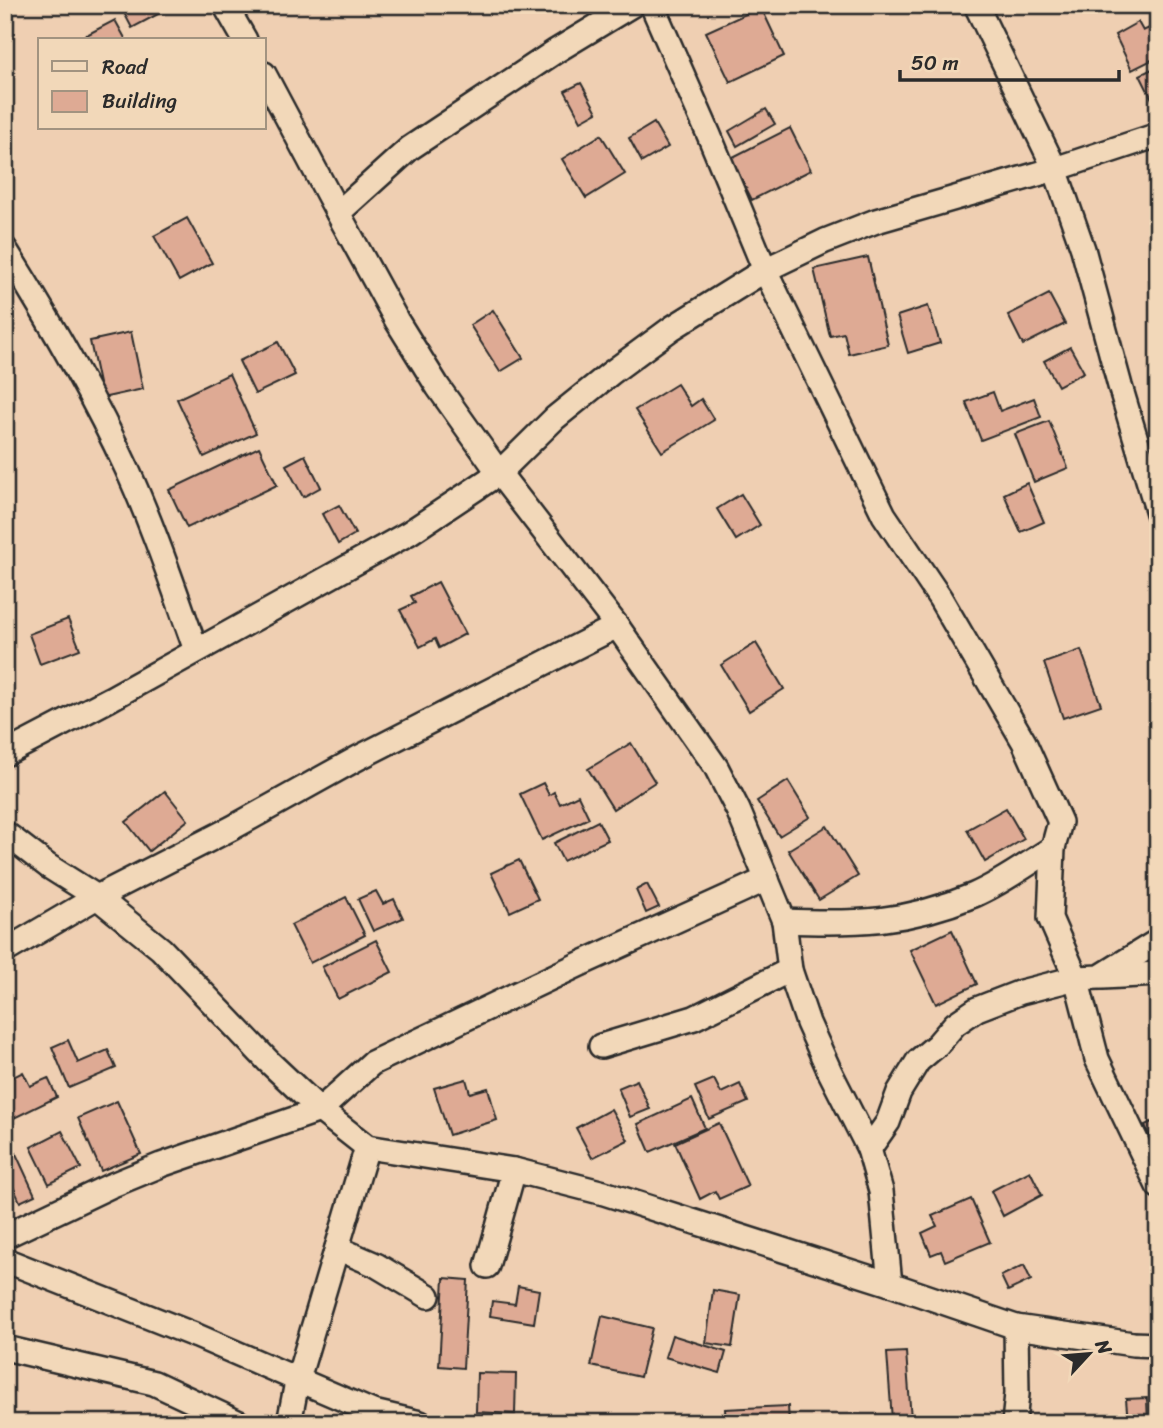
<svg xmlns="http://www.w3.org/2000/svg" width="1163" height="1428" font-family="Sriracha,sans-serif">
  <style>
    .building { fill: #deaa94; stroke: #2b2b2b; stroke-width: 2 }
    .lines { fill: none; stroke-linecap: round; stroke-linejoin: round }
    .street-casing { stroke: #2b2b2b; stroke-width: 28 }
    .street { stroke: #f2d8b9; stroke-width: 23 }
  </style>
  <rect width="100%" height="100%" fill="#efcfb2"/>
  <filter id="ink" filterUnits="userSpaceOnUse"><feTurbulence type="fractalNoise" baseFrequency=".0143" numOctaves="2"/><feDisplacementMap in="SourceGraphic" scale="14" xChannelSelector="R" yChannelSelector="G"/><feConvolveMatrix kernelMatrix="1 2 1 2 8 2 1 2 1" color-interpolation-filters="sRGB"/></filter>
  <g filter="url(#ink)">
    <g class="building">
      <polygon points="130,5 156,5 160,13 132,28 122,9"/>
      <polygon points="761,7 784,56 730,82 706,32"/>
      <polygon points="115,20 126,40 77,40"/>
      <polygon points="1138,22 1143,31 1158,24 1158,57 1132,70 1115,35"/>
      <polygon points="1158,66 1158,111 1140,75"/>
      <polygon points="581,83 597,112 581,121 565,91"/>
      <polygon points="766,109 775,124 737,146 729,131"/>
      <polygon points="654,123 668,147 642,162 629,138"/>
      <polygon points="790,128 811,170 752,200 731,158"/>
      <polygon points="601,135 625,174 586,198 562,159"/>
      <polygon points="187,218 212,263 179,281 154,236"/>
      <polygon points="868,257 888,345 849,354 844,333 830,336 814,269"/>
      <polygon points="1049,294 1065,324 1023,345 1008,315"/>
      <polygon points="928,306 940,343 908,353 897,316"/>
      <polygon points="493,310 523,358 500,372 470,325"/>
      <polygon points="131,332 143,389 102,398 90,341"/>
      <polygon points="278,342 295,375 255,394 239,361"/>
      <polygon points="1070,347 1084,372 1058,386 1044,361"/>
      <polygon points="229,374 256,433 204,457 177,399"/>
      <polygon points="677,384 691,406 701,399 714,420 662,452 635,410"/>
      <polygon points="993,392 1000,411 1034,398 1041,417 981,440 966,402"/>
      <polygon points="1049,421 1068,468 1034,482 1015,434"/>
      <polygon points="259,447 277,485 187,528 169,490"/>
      <polygon points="305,455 321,487 303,497 286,465"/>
      <polygon points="1027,483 1044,522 1021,532 1004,494"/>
      <polygon points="741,494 760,525 736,540 717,509"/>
      <polygon points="339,505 355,534 338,544 322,514"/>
      <polygon points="438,582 465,634 439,648 435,639 420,647 400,610 415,603 411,596"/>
      <polygon points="68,619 80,649 40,664 29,634"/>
      <polygon points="756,643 784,689 749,711 721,665"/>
      <polygon points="1081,650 1101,705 1063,718 1044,663"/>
      <polygon points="631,743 655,782 613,809 588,769"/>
      <polygon points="788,781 810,817 779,836 757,801"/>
      <polygon points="543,783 549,795 554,792 560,804 578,795 589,818 542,840 520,794"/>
      <polygon points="165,791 188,820 149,851 126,822"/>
      <polygon points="1006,808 1024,839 985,862 967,830"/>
      <polygon points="598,821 608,840 563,861 554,843"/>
      <polygon points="827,826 858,876 819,900 788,850"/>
      <polygon points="519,860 538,899 510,912 491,873"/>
      <polygon points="647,884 659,907 646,913 636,890"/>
      <polygon points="376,891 383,904 394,899 403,918 373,931 358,899"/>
      <polygon points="346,897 365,935 310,963 291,925"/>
      <polygon points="952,930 977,984 936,1004 910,950"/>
      <polygon points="376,940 392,972 338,999 322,967"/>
      <polygon points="68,1040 78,1063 108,1050 116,1068 69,1088 52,1047"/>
      <polygon points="23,1072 30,1086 48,1078 57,1097 12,1119 5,1106 5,1097 9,1095 5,1088 5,1081"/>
      <polygon points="466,1079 470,1093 488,1088 497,1120 449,1135 434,1088"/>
      <polygon points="714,1079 721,1093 740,1084 748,1102 709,1119 695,1087"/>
      <polygon points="637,1080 650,1109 630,1117 618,1088"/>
      <polygon points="692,1099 705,1128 650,1152 638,1124"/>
      <polygon points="117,1101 141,1154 101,1171 78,1118"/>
      <polygon points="611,1109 628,1140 592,1158 576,1128"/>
      <polygon points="1158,1119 1158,1156 1145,1125"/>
      <polygon points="719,1123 748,1186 719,1199 715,1191 700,1199 675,1143"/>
      <polygon points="5,1130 35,1195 20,1202 5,1169"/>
      <polygon points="62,1131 81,1168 49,1184 31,1147"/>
      <polygon points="1030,1171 1042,1195 1003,1216 991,1191"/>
      <polygon points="971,1199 990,1242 945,1261 941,1251 931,1255 922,1233 937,1226 932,1216"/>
      <polygon points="1024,1265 1031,1280 1008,1291 1001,1276"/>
      <polygon points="444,1278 468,1280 463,1368 439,1366"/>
      <polygon points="518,1286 539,1290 534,1323 490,1316 492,1301 515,1304"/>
      <polygon points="713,1290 740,1295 732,1347 706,1343"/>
      <polygon points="602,1316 652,1328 640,1377 591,1366"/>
      <polygon points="672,1335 726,1352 720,1373 665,1357"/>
      <polygon points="906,1352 911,1419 892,1420 887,1353"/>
      <polygon points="477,1373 516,1374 515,1414 476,1412"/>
      <polygon points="1147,1398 1148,1423 1128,1423 1126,1399"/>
      <polygon points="788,1406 789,1423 726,1423 725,1409"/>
    </g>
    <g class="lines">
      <defs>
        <g id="street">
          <polyline points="225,5 245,40"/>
          <polyline points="652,5 709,135 765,270 884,515 940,598 1024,742 1060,822 1053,848 1050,918 1076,978 1097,1059 1158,1186"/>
          <polyline points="976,5 1055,169 1083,249 1120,386 1158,513"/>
          <polyline points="264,74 338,213 397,321 438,387 499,473 617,626 716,767 738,810 784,921 790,970 808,1023 830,1072 869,1149 881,1191 890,1284"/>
          <polyline points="338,213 410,148 556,51 632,5"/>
          <path d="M5,249c45,72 87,144 122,220 27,59 47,120 69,181"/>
          <polyline points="5,754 110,699 409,533 499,473 555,418 611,373 672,328 765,270 825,241 876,221 1055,169 1158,135"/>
          <polyline points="5,833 48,866 97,897 161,949 269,1062 320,1110 367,1147 514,1170 604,1193 890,1284 1016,1327 1133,1344 1158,1345"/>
          <path d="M784,921c71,3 123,2 190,-26 28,-12 53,-31 79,-47"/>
          <polyline points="5,951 97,897 232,828 358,758 617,626"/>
          <polyline points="1103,977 1158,974"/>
          <polyline points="601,1046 694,1018 790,970"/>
          <polyline points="869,1149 888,1122 899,1092 918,1061 937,1045 955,1024 977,1009 1021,992 1076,978 1100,977 1158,941"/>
          <polyline points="5,1236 110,1186 161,1165 320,1110 372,1063 580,964 767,879"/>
          <polyline points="337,1248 376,1265 428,1296"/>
          <polyline points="5,1260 197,1336 373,1412 420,1423"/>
          <polyline points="487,1266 514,1170"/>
          <polyline points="5,1348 154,1383 239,1423"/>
          <polyline points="289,1423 297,1382 367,1147"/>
          <polyline points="1014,1423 1017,1394 1016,1327"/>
        </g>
      </defs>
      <use href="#street" class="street-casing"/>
      <use href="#street" class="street"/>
    </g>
  </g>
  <rect width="1163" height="1428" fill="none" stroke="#f2d8b9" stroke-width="28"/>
  <rect x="14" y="14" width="1135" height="1400" fill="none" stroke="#2b2b2b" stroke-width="2.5" filter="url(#ink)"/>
  <rect x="38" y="38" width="228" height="91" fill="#f2d8b9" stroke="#a29380" stroke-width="2"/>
  <rect x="52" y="61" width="35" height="10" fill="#f2d8b9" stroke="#a29380" stroke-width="2"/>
  <text x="102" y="74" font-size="21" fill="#2b2b2b">Road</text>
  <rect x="52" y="91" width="35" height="21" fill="#deaa94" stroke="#a29380" stroke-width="2"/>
  <text x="102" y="108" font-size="21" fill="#2b2b2b">Building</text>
  <g transform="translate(1089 1354) rotate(64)" stroke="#f2d8b9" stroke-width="5" paint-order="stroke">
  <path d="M0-5L12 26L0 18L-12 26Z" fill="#2b2b2b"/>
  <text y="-10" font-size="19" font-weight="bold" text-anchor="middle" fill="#2b2b2b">N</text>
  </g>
  <path d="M900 70v10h219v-10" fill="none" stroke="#2b2b2b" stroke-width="3.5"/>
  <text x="911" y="70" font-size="21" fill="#2b2b2b" stroke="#f2d8b9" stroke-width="5" paint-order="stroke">50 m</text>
</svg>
